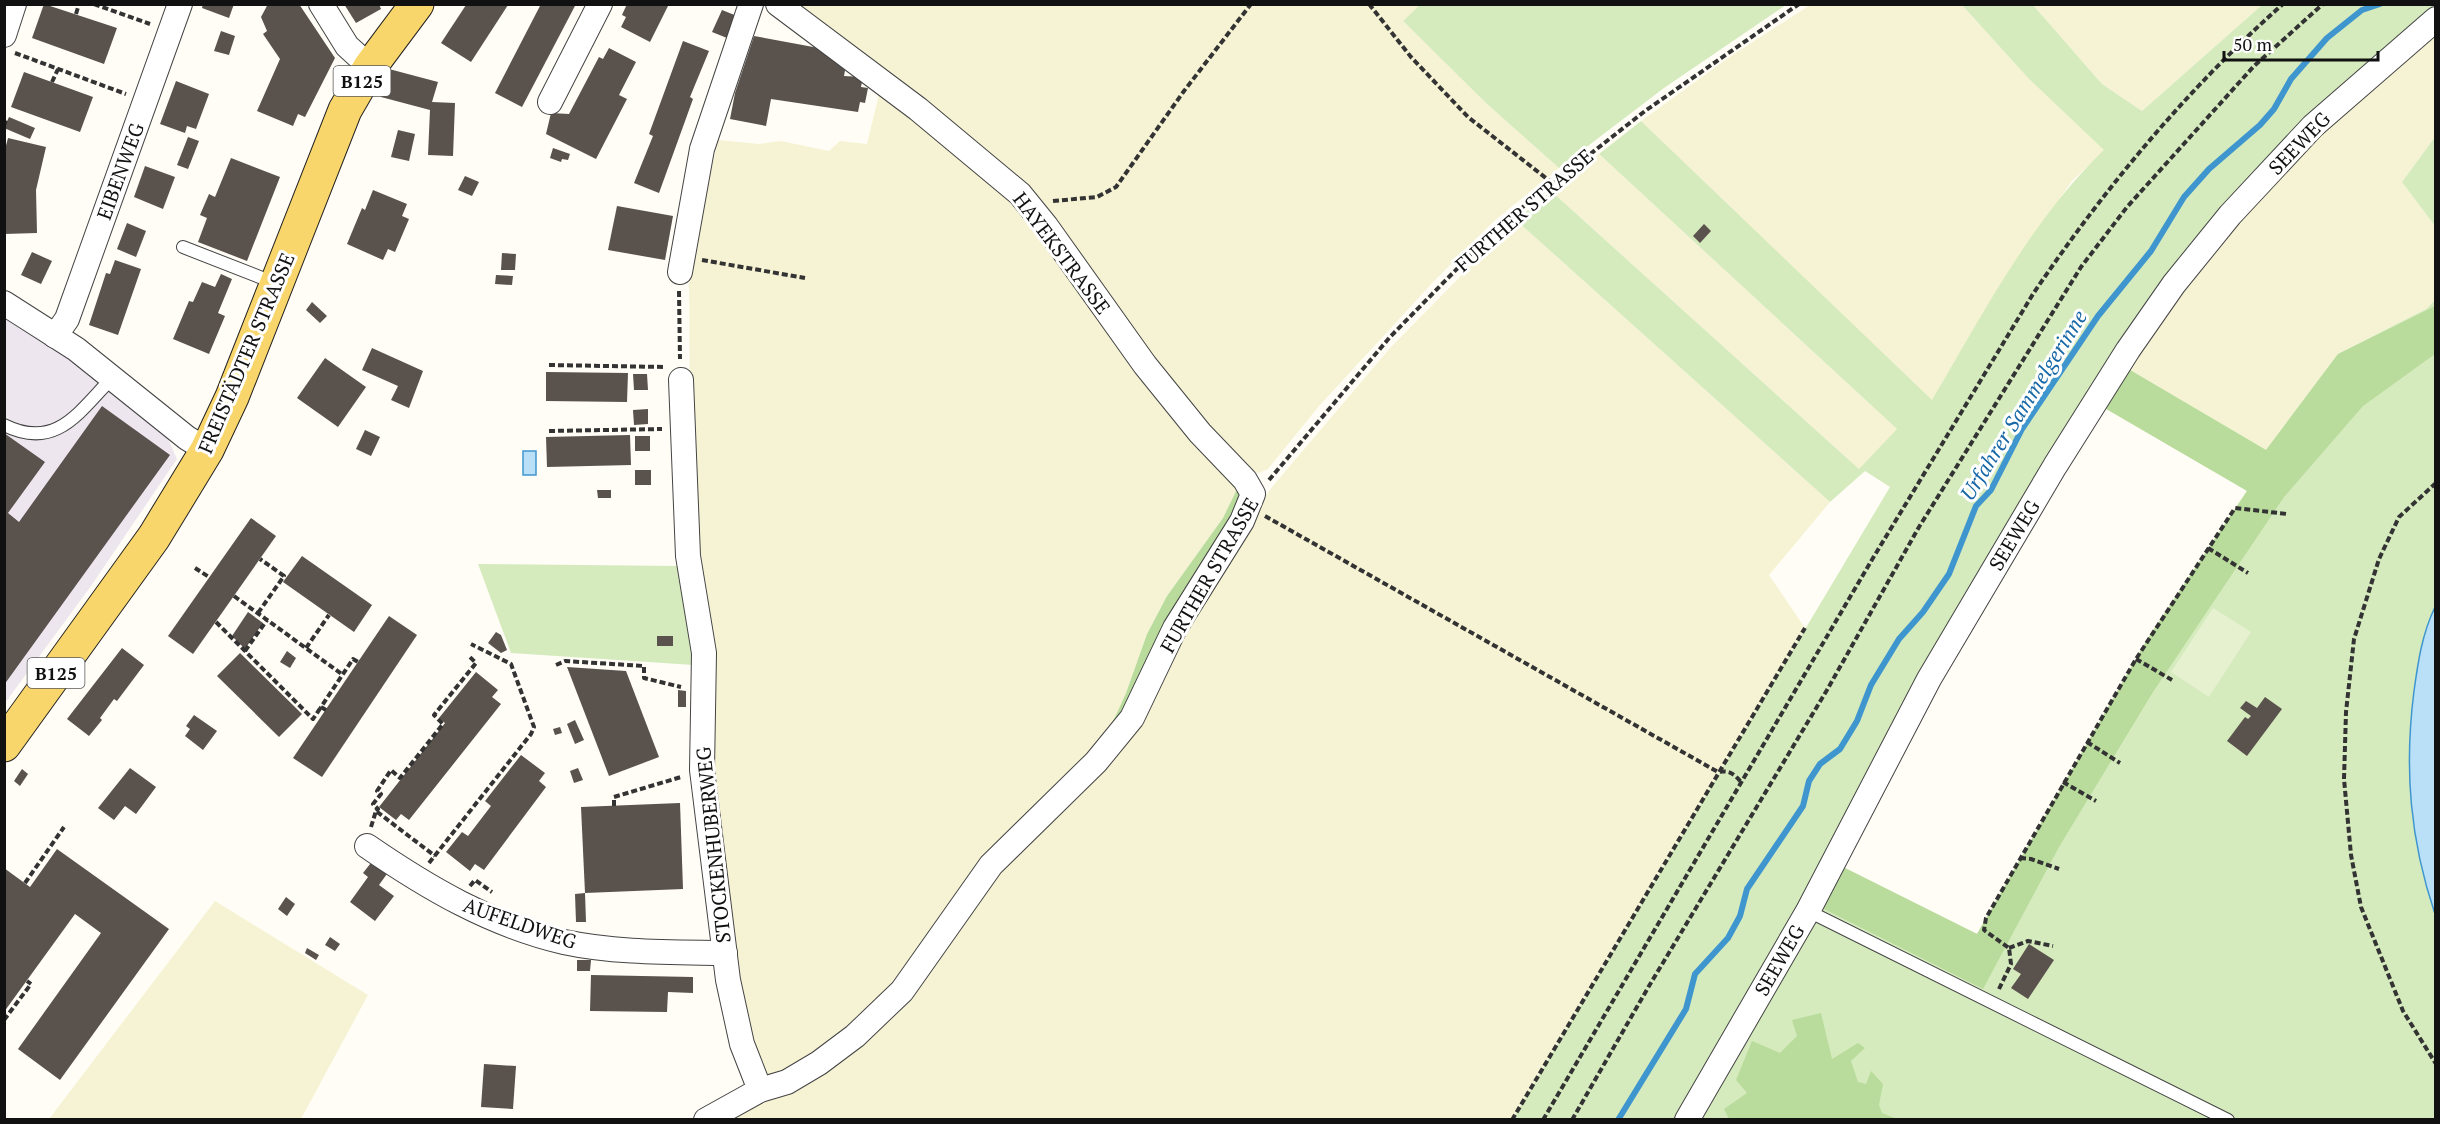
<svg xmlns="http://www.w3.org/2000/svg" width="2440" height="1124" font-family="'PT Serif',serif">
  <style>
    .industrial { fill: #eee6ef }
    .farmland { fill: #f6f3d4 }
    .green { fill: #d5ebbd }
    .forest { fill: #b9dc9c }
    .pitch { fill: #e6f2cf }
    .water { fill: #b9e0f7; stroke: #3f96cf; stroke-width: 1.5 }
    .lines { fill: none; stroke-linecap: round; stroke-linejoin: round }
    .stream { stroke: #3f96cf; stroke-width: 6 }
    .building { fill: #5a524d }
    .service-casing { stroke: #444; stroke-width: 14 }
    .minor-casing { stroke: #444; stroke-width: 26 }
    .primary-casing { stroke: #222; stroke-width: 35 }
    .path { stroke: #333; stroke-width: 4; stroke-dasharray: 6 3; stroke-linecap: butt }
    .service { stroke: #fff; stroke-width: 12 }
    .minor { stroke: #fff; stroke-width: 24 }
    .primary { stroke: #f9d66b; stroke-width: 33 }
    .labels { text-anchor: middle; dominant-baseline: central; stroke-width: 6; stroke-linejoin: round; paint-order: stroke }
    .shield { fill: #fff; stroke: #585858; stroke-width: 1.5 }
    .shield-label { font-size: 18px; font-weight: bold; fill: #111 }
    .street-label { font-size: 20px; fill: #111; stroke: #fff }
    .water-label { font-size: 21px; font-style: italic; fill: #1768a6; stroke: #fff }
  </style>
  <rect width="100%" height="100%" fill="#fffdf5"/>
  <polygon class="industrial" points="5,316 49,343 166,434 177,459 91,586 5,703"/>
  <g class="farmland">
    <polygon points="788,5 1421,5 1403,21 1487,104 1559,168 1494,221 1435,280 1319,406 1268,469 1259,473 1248,471 1209,432 1050,217"/>
    <polygon points="1810,5 1962,5 2028,78 2105,150 2072,181 2016,261 1932,401 1641,121 1731,56"/>
    <polygon points="2033,5 2262,5 2142,111 2102,84"/>
    <polygon points="2435,31 2435,137 2402,182 2435,226 2435,300 2426,309 2338,354 2266,450 2125,367 2198,269 2309,141"/>
    <polygon points="881,86 1004,185 1239,485 1223,518 1167,596 1147,634 1126,693 1101,748 899,988 803,1066 762,1077 746,1039 720,875 690,432 689,268 718,140 759,144 781,141 829,151 840,141 867,144"/>
    <polygon points="1599,154 1898,430 1859,469 1551,191"/>
    <polygon points="1516,220 1830,502 1769,575 1805,628 1512,1119 725,1120 809,1078 1151,695 1248,521 1272,487 1391,347"/>
    <polygon points="215,901 368,995 301,1119 49,1119"/>
  </g>
  <g class="green">
    <polygon points="1421,4 1786,4 1786,5 1664,88 1559,168 1487,104 1403,21"/>
    <path d="M1962,5h71l69,79 40,27 120,-106h173v3l-215,208 -427,703 -117,200 -164,1 378,-633 -25,-16 -35,31 -314,-282 35,-29 308,278 38,-40 -298,-275 42,-33 291,279c51,-86 99,-180 172,-250l-76,-72z"/>
    <polygon points="2435,137 2435,226 2402,182"/>
    <polygon points="2435,300 2435,1119 1697,1120 1839,865 1977,934 2148,638 2247,491 2125,367 2266,450 2338,354 2426,309"/>
    <polygon points="478,564 678,566 694,665 511,653"/>
  </g>
  <g class="forest">
    <polygon points="2435,306 2435,354 2363,406 2284,497 2153,692 2059,847 1983,989 1822,908 1843,867 1977,934 2148,638 2247,491 2101,406 2125,367 2266,450 2338,354"/>
    <polygon points="1239,485 1243,496 1145,682 1101,748 1126,693 1147,634 1167,596 1223,518"/>
    <polygon points="1821,1013 1832,1059 1858,1043 1865,1048 1851,1061 1858,1082 1866,1084 1871,1071 1883,1084 1879,1105 1882,1113 1897,1119 1729,1119 1724,1109 1747,1093 1736,1080 1752,1041 1780,1053 1797,1036 1792,1020"/>
  </g>
  <polygon class="pitch" points="2213,608 2251,632 2209,697 2171,672"/>
  <g class="water">
    <rect x="523" y="451" width="13" height="24"/>
    <path d="M2435,607v307c-25,-74 -31,-145 -21,-223 4,-29 8,-57 21,-84z"/>
  </g>
  <g class="lines">
    <polyline class="stream" points="1618,1120 1686,1009 1695,974 1728,938 1740,916 1747,889 1803,806 1809,781 1820,764 1840,749 1857,721 1871,685 1899,639 1923,612 1949,574 1976,506 1991,490 2022,429 2098,316 2151,251 2184,197 2209,169 2260,125 2274,109 2291,79 2327,38 2362,10 2380,4"/>
  </g>
  <g class="building">
    <polygon points="44,4 117,28 104,64 32,38"/>
    <polygon points="203,4 234,4 229,18 202,8"/>
    <polygon points="268,4 299,4 335,58 305,117 298,114 293,126 257,111 280,59 263,34 267,31 261,17"/>
    <polygon points="344,4 379,4 381,9 356,23"/>
    <polygon points="541,4 576,4 522,107 495,93"/>
    <polygon points="627,4 669,4 650,42 621,27 626,17 622,15"/>
    <polygon points="466,5 508,5 471,62 441,43"/>
    <polygon points="722,10 737,16 727,38 712,32"/>
    <polygon points="221,31 235,36 229,55 214,51"/>
    <polygon points="754,36 824,49 846,65 844,76 863,77 861,87 868,88 865,103 860,102 858,112 771,99 766,126 730,119 735,93"/>
    <polygon points="683,41 709,51 690,97 693,99 659,193 634,183 653,136 649,134"/>
    <polygon points="609,48 636,62 619,95 627,99 596,159 546,134 551,113 569,114 599,57 603,59"/>
    <polygon points="389,69 438,82 432,102 455,103 453,156 428,155 430,110 381,97"/>
    <polygon points="24,72 93,97 80,132 11,107"/>
    <polygon points="176,81 209,94 196,129 187,126 185,133 160,124"/>
    <polygon points="9,117 35,128 30,139 4,128"/>
    <polygon points="398,130 415,134 409,161 391,157"/>
    <polygon points="188,137 199,141 188,169 177,165"/>
    <polygon points="8,138 46,147 36,190 37,233 4,234 4,153"/>
    <polygon points="553,148 570,154 568,160 562,159 561,162 550,158"/>
    <polygon points="231,158 280,177 247,261 198,242 207,218 200,215 209,194 215,197"/>
    <polygon points="145,166 175,177 163,209 134,197"/>
    <polygon points="465,176 479,182 472,196 458,190"/>
    <polygon points="373,190 407,204 402,216 409,219 395,252 388,249 383,260 347,244 362,208 365,210"/>
    <polygon points="617,206 673,216 665,260 608,250"/>
    <polygon points="127,223 146,231 136,257 117,249"/>
    <polygon points="1704,224 1711,231 1700,243 1693,236"/>
    <polygon points="32,252 52,261 41,284 21,275"/>
    <polygon points="502,253 516,254 515,270 501,270"/>
    <polygon points="115,260 141,269 118,335 89,325 106,273 110,274"/>
    <polygon points="221,274 232,279 218,313 225,316 209,354 173,339 189,301 193,302 202,282 215,287"/>
    <polygon points="496,275 513,276 512,285 495,284"/>
    <polygon points="312,302 327,316 320,323 306,310"/>
    <polygon points="372,348 423,371 409,408 391,400 398,386 362,370"/>
    <polygon points="325,358 366,387 338,427 297,398"/>
    <polygon points="546,372 628,373 627,402 546,401"/>
    <polygon points="633,374 647,374 648,390 634,390"/>
    <polygon points="102,406 170,455 4,685 4,433 45,462 8,513 19,522"/>
    <polygon points="648,409 648,424 634,425 633,410"/>
    <polygon points="365,430 380,437 371,456 356,449"/>
    <polygon points="630,435 631,465 547,467 546,437"/>
    <rect x="635" y="436" width="15" height="15"/>
    <rect x="635" y="470" width="16" height="15"/>
    <polygon points="597,490 611,490 611,498 598,498"/>
    <polygon points="251,518 276,536 193,654 168,636"/>
    <polygon points="302,556 372,605 354,632 283,582"/>
    <polygon points="248,612 263,623 245,649 232,636"/>
    <polygon points="389,616 417,635 322,777 293,758"/>
    <polygon points="496,632 501,635 507,650 501,653 488,643"/>
    <rect x="657" y="636" width="16" height="10"/>
    <polygon points="122,648 144,665 117,701 114,699 100,718 102,720 89,736 67,719"/>
    <polygon points="287,651 296,658 290,668 280,662"/>
    <polygon points="240,653 302,714 279,737 217,676"/>
    <polygon points="567,667 626,671 659,757 609,776"/>
    <polygon points="476,672 498,690 492,697 501,704 409,820 401,814 396,820 379,807 445,723 439,718"/>
    <polygon points="678,690 686,691 686,707 678,707"/>
    <polygon points="2265,697 2282,709 2247,756 2227,741 2245,717 2248,719 2251,716 2240,708 2246,701 2257,708"/>
    <polygon points="194,715 217,731 203,750 185,736 190,729 186,726"/>
    <polygon points="575,720 584,740 575,744 567,724"/>
    <polygon points="560,727 562,733 555,735 553,729"/>
    <polygon points="521,755 545,773 539,781 546,787 484,870 475,864 470,871 446,852 462,832 468,836 491,806 485,801"/>
    <polygon points="130,768 156,787 136,814 125,806 114,820 98,808"/>
    <polygon points="578,768 583,780 574,783 570,771"/>
    <polygon points="22,769 28,774 20,786 14,781"/>
    <polygon points="680,803 683,889 585,893 581,807"/>
    <polygon points="57,849 169,929 60,1080 18,1049 101,933 75,914 4,1012 4,868 30,887"/>
    <polygon points="374,859 389,871 379,885 394,896 375,921 350,902 368,877 363,873"/>
    <polygon points="585,893 586,922 576,922 575,894"/>
    <polygon points="286,897 295,904 287,916 278,909"/>
    <polygon points="330,937 340,944 335,951 325,945"/>
    <polygon points="2029,944 2054,960 2028,999 2011,988 2021,974 2013,969"/>
    <polygon points="307,948 319,955 316,960 305,953"/>
    <polygon points="577,960 591,960 590,971 577,971"/>
    <polygon points="591,975 693,977 693,993 668,992 667,1012 590,1011"/>
    <polygon points="484,1064 516,1066 513,1109 481,1107"/>
  </g>
  <g class="lines">
    <defs>
      <g id="service">
        <polyline points="183,247 275,283"/>
        <path d="M4,425c52,26 75,-13 108,-47"/>
        <polyline points="1808,911 2228,1120"/>
      </g>
      <g id="minor">
        <polyline points="321,4 347,46 370,67"/>
        <polyline points="4,35 14,4"/>
        <polyline points="550,102 600,4"/>
        <polyline points="680,272 702,149 751,4"/>
        <polyline points="4,303 76,349 187,438 207,450"/>
        <polyline points="55,336 67,319 180,4"/>
        <polyline points="681,380 688,556 704,653 702,770 728,980 742,1044 760,1090"/>
        <path d="M367,846c61,42 124,79 197,96 51,11 108,10 161,11"/>
        <polyline points="706,1120 760,1090 787,1082 819,1063 855,1036 902,991 991,865 1096,762 1132,718 1175,628 1242,521 1253,494 1245,480 1200,433 1145,365 1046,226 1020,194 918,109 778,4"/>
        <polyline points="1687,1120 1808,911 1929,679 2055,466 2128,350 2174,284 2230,215 2313,126 2436,19"/>
      </g>
      <polyline id="primary" points="4,745 154,537 207,450 232,397 345,110 370,67 417,4"/>
    </defs>
    <use href="#service" class="service-casing"/>
    <use href="#minor" class="minor-casing"/>
    <use href="#primary" class="primary-casing"/>
    <g class="path">
      <polyline points="94,4 150,24"/>
      <polyline points="1369,4 1411,57 1468,117 1551,182"/>
      <polyline points="76,14 79,4"/>
      <polyline points="15,53 126,94"/>
      <polyline points="52,82 58,69"/>
      <polyline points="4,122 7,123"/>
      <polyline points="1053,201 1097,197 1116,187 1184,91 1251,4"/>
      <polyline points="702,260 805,278"/>
      <polyline points="679,291 680,359"/>
      <polyline points="549,365 665,367"/>
      <polyline points="549,431 662,429"/>
      <polyline points="1269,480 1390,337 1500,225 1645,111 1799,4"/>
      <polyline points="2436,483 2399,517 2379,559 2354,639 2346,712 2344,779 2351,855 2361,907 2403,1011 2436,1064"/>
      <path d="M1265,516l453,256c12,-2 16,2 24,11"/>
      <polyline points="2208,548 2248,573"/>
      <polyline points="195,568 209,577"/>
      <polyline points="234,596 343,675"/>
      <polyline points="258,613 284,576 260,559"/>
      <polyline points="216,622 313,719 321,707"/>
      <polyline points="306,648 329,615"/>
      <polyline points="245,651 267,620"/>
      <polyline points="2136,659 2172,680"/>
      <polyline points="556,665 565,661 644,666 644,678 681,687"/>
      <polyline points="326,710 321,707 353,659 358,662"/>
      <polyline points="2087,742 2120,763"/>
      <polyline points="2063,782 2096,801"/>
      <polyline points="614,806 614,797 681,777"/>
      <polyline points="376,811 378,809 373,804 381,794 377,791 391,770 400,778 443,724 434,715 476,663 469,656"/>
      <polyline points="371,827 376,811 435,856"/>
      <polyline points="2020,858 2031,859 2059,869"/>
      <polyline points="429,863 531,734 534,727 511,664 471,644"/>
      <polyline points="25,883 64,827"/>
      <polyline points="470,886 475,880 492,892"/>
      <polyline points="2009,948 2028,941 2053,946"/>
      <polyline points="1999,989 2011,964 2009,948 1984,930 1986,918 2136,659 2235,508 2287,514"/>
      <polyline points="4,1020 31,984 27,981"/>
      <polyline points="1512,1120 1805,628"/>
      <path d="M1543,1120l330,-562 160,-264c71,-105 154,-205 250,-290"/>
      <polyline points="1572,1120 1649,986 1827,690 1919,527 2081,267 2127,207 2254,66 2323,4"/>
    </g>
    <use href="#service" class="service"/>
    <use href="#minor" class="minor"/>
    <use href="#primary" class="primary"/>
  </g>
  <g class="labels">
    <g class="shield">
      <rect x="333.5" y="66" width="57" height="30" rx="4.5"/>
      <rect x="27.5" y="658" width="57" height="30" rx="4.5"/>
    </g>
    <g class="shield-label">
      <text x="362" y="81">B125</text>
      <text x="56" y="673">B125</text>
    </g>
    <g class="street-label">
      <text transform="translate(2299 143) rotate(-46)">SEEWEG</text>
      <text transform="translate(120 171) rotate(-70)">EIBENWEG</text>
      <text transform="translate(1524 210) rotate(-41)">FURTHER STRASSE</text>
      <text transform="translate(1062 253) rotate(53)">HAYEKSTRASSE</text>
      <text transform="translate(246 353) rotate(-67)">FREISTÄDTER STRASSE</text>
      <text transform="translate(2014 535) rotate(-59)">SEEWEG</text>
      <text transform="translate(1209 575) rotate(-60)">FURTHER STRASSE</text>
      <text transform="translate(713 845) rotate(-96)">STOCKENHUBERWEG</text>
      <text transform="translate(520 923) rotate(19)">AUFELDWEG</text>
      <text transform="translate(1779 960) rotate(-60)">SEEWEG</text>
    </g>
    <g class="water-label">
      <text transform="translate(2023 405) rotate(-58)">Urfahrer Sammelgerinne</text>
    </g>
  </g>
  <rect width="2440" height="1124" fill="none" stroke="#111111" stroke-width="12"/>
  <path d="M2224 51v9h154v-9" fill="none" stroke="#111111" stroke-width="3"/>
  <text x="2233" y="51" font-size="18" fill="#111111" stroke="#ffffff" stroke-width="4.5" paint-order="stroke">50 m</text>
</svg>
